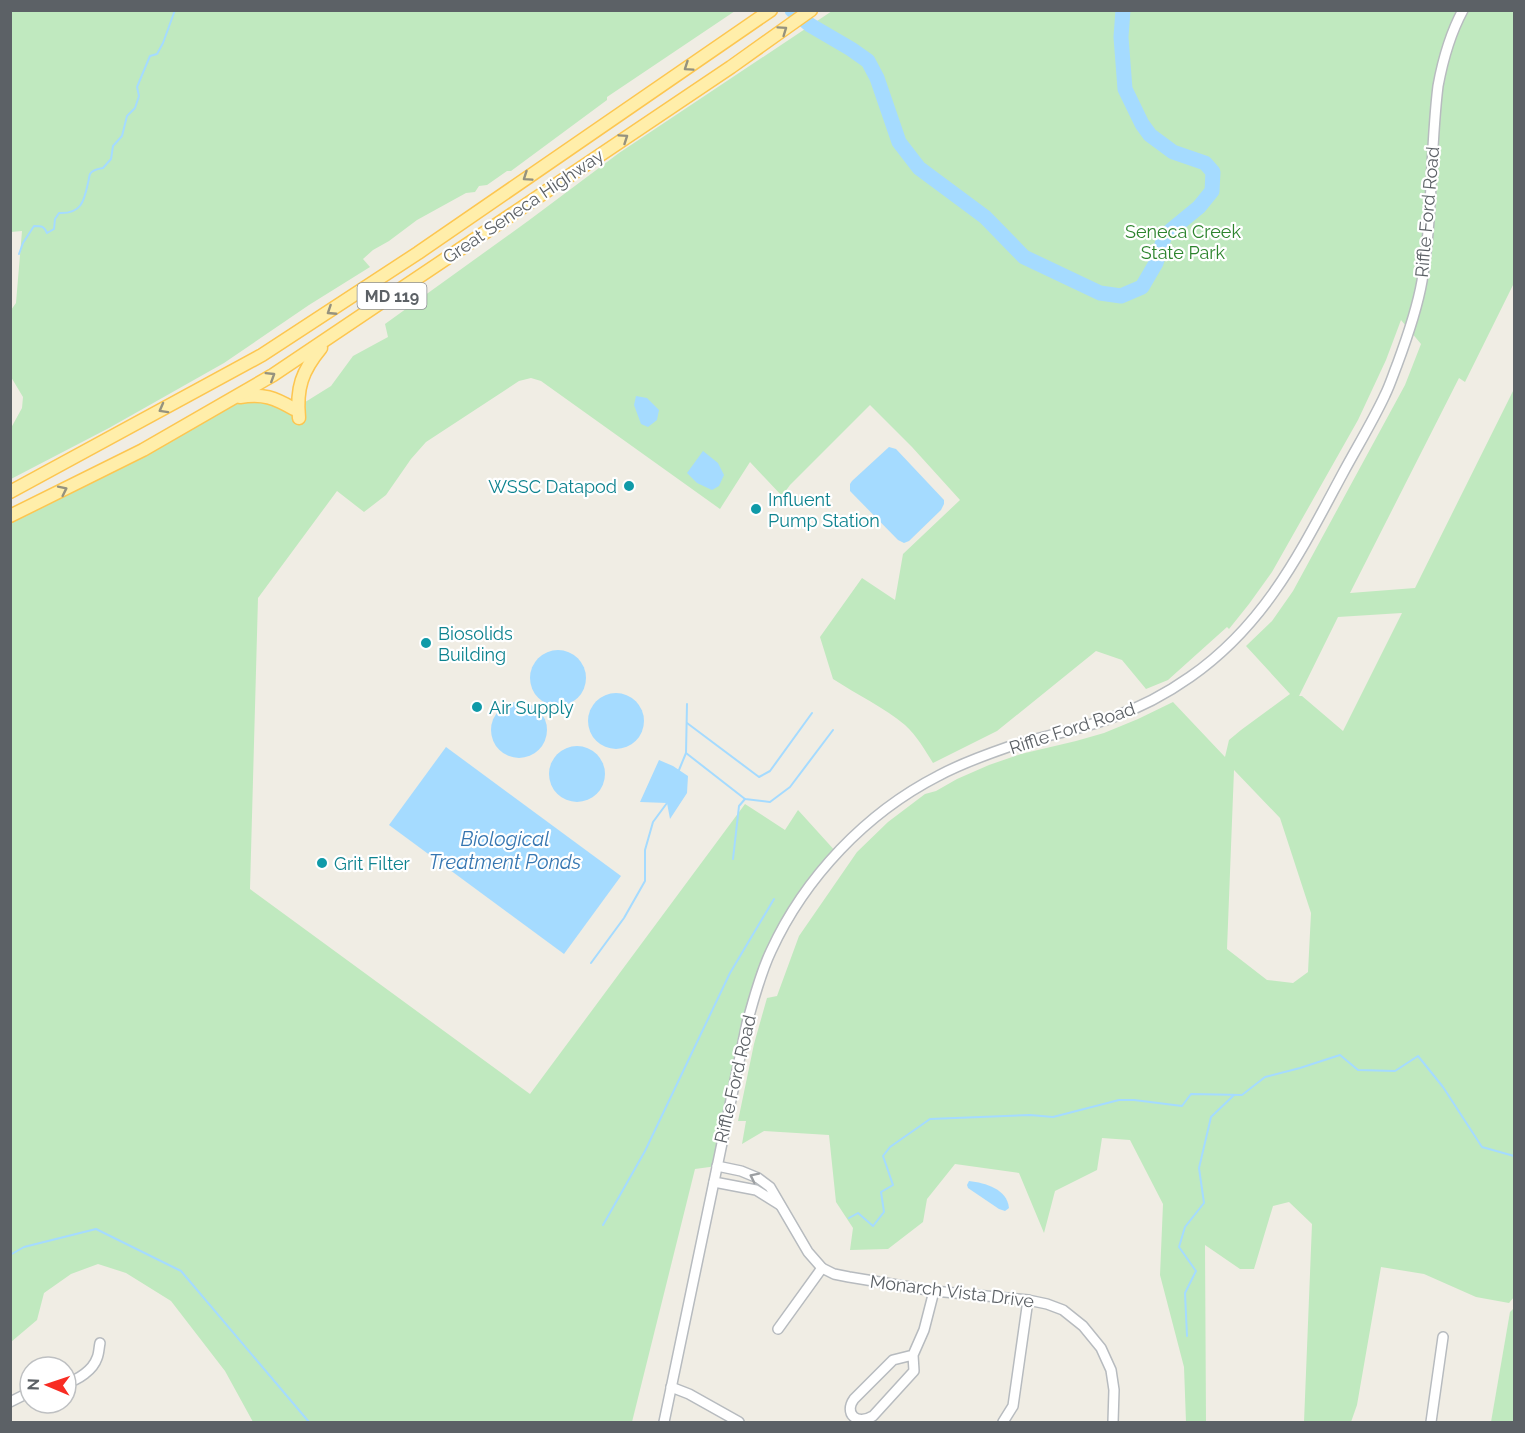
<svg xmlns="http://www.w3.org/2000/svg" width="1525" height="1433" font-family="Raleway,sans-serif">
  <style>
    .green { fill: #c0e9bf; fill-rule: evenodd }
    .water { fill: #a5dbff }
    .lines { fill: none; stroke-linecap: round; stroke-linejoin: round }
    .stream { stroke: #a5dbff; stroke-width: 2 }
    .river { stroke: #a5dbff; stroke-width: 15 }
    .minor-casing { stroke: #b7bbbf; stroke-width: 12 }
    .major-casing { stroke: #fdc650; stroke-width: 15 }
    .minor { stroke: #fff; stroke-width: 9 }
    .major { stroke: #fea; stroke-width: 12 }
    .oneway { stroke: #95927e }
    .oneway2 { stroke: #9da0a3 }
    .culture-dot { fill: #0f9aa8; stroke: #fff; stroke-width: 2 }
    .labels { text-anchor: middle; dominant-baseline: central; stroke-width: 4.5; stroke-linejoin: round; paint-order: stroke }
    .shield { fill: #fff; stroke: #8d9094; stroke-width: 1.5 }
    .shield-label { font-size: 16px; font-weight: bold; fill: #5c6166 }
    .street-label { font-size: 18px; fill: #5c6166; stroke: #fff }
    .park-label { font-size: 18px; fill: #2d842e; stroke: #fff }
    .culture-label { font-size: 18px; fill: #0d838f; stroke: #fff; text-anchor: start }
    .water-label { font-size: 20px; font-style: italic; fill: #3676b1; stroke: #fff }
  </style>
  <rect width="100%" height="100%" fill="#f0ede4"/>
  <g class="green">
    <polygon points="11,11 735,11 607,97 607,100 511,171 507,171 487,185 479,186 475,192 466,193 417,220 389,241 373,250 363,259 370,267 309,305 224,363 109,428 11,479 11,428 22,408 23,397 11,377 11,310 16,303 22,231 11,232"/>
    <path d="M832,11h682v272l-49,99 -6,-4 -109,215 65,-5 99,-199v908l-5,6 -33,-6 -52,-23 -43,-7 -24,138 -6,17h-47l8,-198 -23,-22 -16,4 -19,63h-14l-35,-24 1,177h-20l-2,-55 -24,-92 3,-71 -33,-64 -28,-2 -5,32 -42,21 -11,42 -25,-60 -64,-9 -28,35 -4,23 -35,27 -38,1 3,-22 -17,-26 -7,-67 -65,-4 -22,13 4,-23h-8l16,-77 13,-46 10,-2 22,-60 58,-84 31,-30 37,-28 11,-3 21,-12 32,-14 32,-11 55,-13 28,-8 34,-14 35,-17 52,55 4,-17 12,-10 49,-36 -44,-48 26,-25 21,-30 112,-206 16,-41 -20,-24 -15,40 -28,60 -86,152 -23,32 -20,25 -2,-2 -59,53 -22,9 -24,-29 -26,-9 -99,80 -64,32c-8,-13 -16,-27 -28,-38 -20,-17 -49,-31 -72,-46l-13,-42 42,-59 33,22 8,-46 57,-54 -48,-53 -42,-42 -80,80 -8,11 -32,-34 -30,47 -179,-128 -10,-3 -12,3 -93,61 -15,17 -25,36 -22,17 -27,-21 -79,107 -8,291 280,205 215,-290 40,26 13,-20 39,43 -35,45 -41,79 -44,189 -22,3 -63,253h-379l-28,-51 -54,-70 -45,-28 -28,-9 -27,10 -27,19 -7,27 -26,22v-828l222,-115 26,-3 35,13 37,-23 22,-30 35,-19 -3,-13 143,-103 91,-68zM1402,613l-59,118 -41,-35h-3l39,-79zM1234,770l46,48 31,95 -3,59 -15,11 -26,-3 -40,-31z"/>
    <polygon points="1514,1308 1514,1422 1491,1422 1510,1312"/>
  </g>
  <g class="water">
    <polygon points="636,396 647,398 659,410 657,420 648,427 641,424 634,405"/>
    <polygon points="889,447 896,449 944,500 944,504 941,510 909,541 904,543 898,540 850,491 850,484 852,481"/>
    <polygon points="703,451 718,463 724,475 719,486 712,490 697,483 687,473"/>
    <circle cx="558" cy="678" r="28"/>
    <circle cx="616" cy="721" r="28"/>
    <circle cx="519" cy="730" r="28"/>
    <circle cx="577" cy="774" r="28"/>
    <polygon points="446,747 621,876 564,954 389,825"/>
    <polygon points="659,760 673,766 688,776 687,793 670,819 667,803 640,802"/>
    <path d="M969,1181c17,2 38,8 40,27l-4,3 -6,-2 -31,-21 -1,-3z"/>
  </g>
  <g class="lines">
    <g class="stream">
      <path d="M19,254l4,-11 11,-17c8,0 10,0 13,7l7,-4 1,-10 4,-6c22,1 25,-11 29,-30 1,-3 1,-7 2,-9 3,-5 9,-5 13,-6l8,-9 2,-13 9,-10 5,-20 8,-8 4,-12 -2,-9 13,-31 7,-2 6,-11 12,-33"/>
      <polyline points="687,723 759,777 770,771 812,713"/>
      <polyline points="686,753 745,799 770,802 790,787 833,730"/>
      <polyline points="679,770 686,753 687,704"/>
      <polyline points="733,859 739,806 745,799"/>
      <polyline points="591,963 624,918 645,881 645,850 653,822 667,803"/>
      <polyline points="849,1218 858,1213 873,1226 884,1212 881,1192 893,1185 883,1156 890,1147 930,1119 1030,1115 1053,1117 1119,1100 1134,1100 1182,1106 1191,1094 1242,1095 1265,1077 1300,1068 1340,1055 1358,1070 1395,1071 1418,1056 1443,1087 1482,1147 1514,1156"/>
      <polyline points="603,1225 645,1151 730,973 774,899"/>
      <polyline points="10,1255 24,1247 96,1229 181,1271 309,1422"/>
      <polyline points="1187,1336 1185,1293 1196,1271 1179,1247 1185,1227 1204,1203 1199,1168 1211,1117 1234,1095"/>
    </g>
    <polyline class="river" points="792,10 810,25 851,49 868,61 877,78 899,142 919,168 985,217 1024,257 1100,293 1121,296 1142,287 1156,263 1165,235 1199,207 1212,191 1213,172 1205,163 1173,152 1150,135 1142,124 1125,89 1121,37 1123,10"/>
    <defs>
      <g id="minor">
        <polyline points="717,1166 741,1171 758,1178 770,1187 808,1252 822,1268 834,1274 849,1277 934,1291 1028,1300 1047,1304 1063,1310 1083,1326 1101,1348 1111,1370 1114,1390 1113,1422"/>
        <polyline points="714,1182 756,1190 780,1205"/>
        <polyline points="778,1329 822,1268"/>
        <path d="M913,1355l1,16 -41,45c-17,10 -29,-3 -19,-17l39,-39 20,-5 11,-25 10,-39"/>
        <path d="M66,1383c12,-3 27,-13 31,-25 2,-4 2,-11 3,-15"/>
        <polyline points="671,1387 689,1394 739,1422"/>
        <polyline points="10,1402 30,1392"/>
        <path d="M664,1422l83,-399c7,-24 13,-49 24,-72 34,-74 95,-138 167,-175 22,-12 47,-21 70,-29 34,-11 70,-17 103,-29 28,-10 55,-24 79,-41 76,-53 111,-126 153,-204 14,-26 30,-52 42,-78 5,-10 8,-20 12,-30 10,-27 20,-55 25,-84 11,-65 8,-130 16,-195 5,-27 12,-52 25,-76"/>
        <polyline points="1003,1422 1013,1406 1028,1300"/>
        <polyline points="1431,1422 1443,1337"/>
      </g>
      <g id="major">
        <path d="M240,397c23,-4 35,1 54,12"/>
        <path d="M299,418c-3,-30 3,-47 22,-70"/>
        <polyline points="10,492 262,355 418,253 771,10"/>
        <polyline points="10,516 143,450 273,375 731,67 811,10"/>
      </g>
    </defs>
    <use href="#minor" class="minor-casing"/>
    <use href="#major" class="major-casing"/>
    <use href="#minor" class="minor"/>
    <use href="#major" class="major"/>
  </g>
  <defs><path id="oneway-chevron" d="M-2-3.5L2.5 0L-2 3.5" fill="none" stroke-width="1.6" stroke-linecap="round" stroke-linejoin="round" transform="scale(1.5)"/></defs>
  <g class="oneway">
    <use href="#oneway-chevron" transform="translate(783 30) rotate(-35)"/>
    <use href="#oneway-chevron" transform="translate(688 67) rotate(146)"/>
    <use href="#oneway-chevron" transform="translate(624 138) rotate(-34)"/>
    <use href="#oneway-chevron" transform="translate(527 177) rotate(146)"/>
    <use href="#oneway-chevron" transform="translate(331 311) rotate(147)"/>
    <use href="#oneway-chevron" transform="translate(271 376) rotate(-32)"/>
    <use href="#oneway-chevron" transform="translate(163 409) rotate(151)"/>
    <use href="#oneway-chevron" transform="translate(63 490) rotate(-26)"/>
  </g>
  <use class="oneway2" href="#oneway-chevron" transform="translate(754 1177) rotate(-154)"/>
  <g class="culture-dot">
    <circle cx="629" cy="486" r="6"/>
    <circle cx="756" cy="509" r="6"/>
    <circle cx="426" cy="643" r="6"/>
    <circle cx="477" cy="707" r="6"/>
    <circle cx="322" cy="863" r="6"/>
  </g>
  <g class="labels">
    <rect class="shield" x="357.5" y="283" width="69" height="26" rx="4.5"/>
    <g class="shield-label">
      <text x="392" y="296">MD 119</text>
    </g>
    <g class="street-label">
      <text transform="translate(523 206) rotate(-34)">Great Seneca Highway</text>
      <text transform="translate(1427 212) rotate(-85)">Riffle Ford Road</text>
      <text transform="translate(1072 728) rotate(-18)">Riffle Ford Road</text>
      <text transform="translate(735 1079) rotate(-77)">Riffle Ford Road</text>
      <text transform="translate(952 1291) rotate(7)">Monarch Vista Drive</text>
    </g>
    <g class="park-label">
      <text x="1183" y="231">Seneca Creek<tspan x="1183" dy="21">State Park</tspan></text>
    </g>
    <g class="culture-label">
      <text x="617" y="486" text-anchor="end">WSSC Datapod</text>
      <text x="768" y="499">Influent<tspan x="768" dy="21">Pump Station</tspan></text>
      <text x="438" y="633">Biosolids<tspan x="438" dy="21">Building</tspan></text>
      <text x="489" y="707">Air Supply</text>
      <text x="334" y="863">Grit Filter</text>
    </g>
    <g class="water-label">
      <text x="505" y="839">Biological<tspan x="505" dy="23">Treatment Ponds</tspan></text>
    </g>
  </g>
  <rect width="1525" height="1433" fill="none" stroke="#5c6166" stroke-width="24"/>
  <g transform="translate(48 1385) rotate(272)"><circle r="28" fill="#ffffff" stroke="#bec0c2" stroke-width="1.5"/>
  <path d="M0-4.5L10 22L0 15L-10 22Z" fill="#f82c23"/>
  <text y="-9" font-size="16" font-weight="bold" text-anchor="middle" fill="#5c6166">N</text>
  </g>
</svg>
